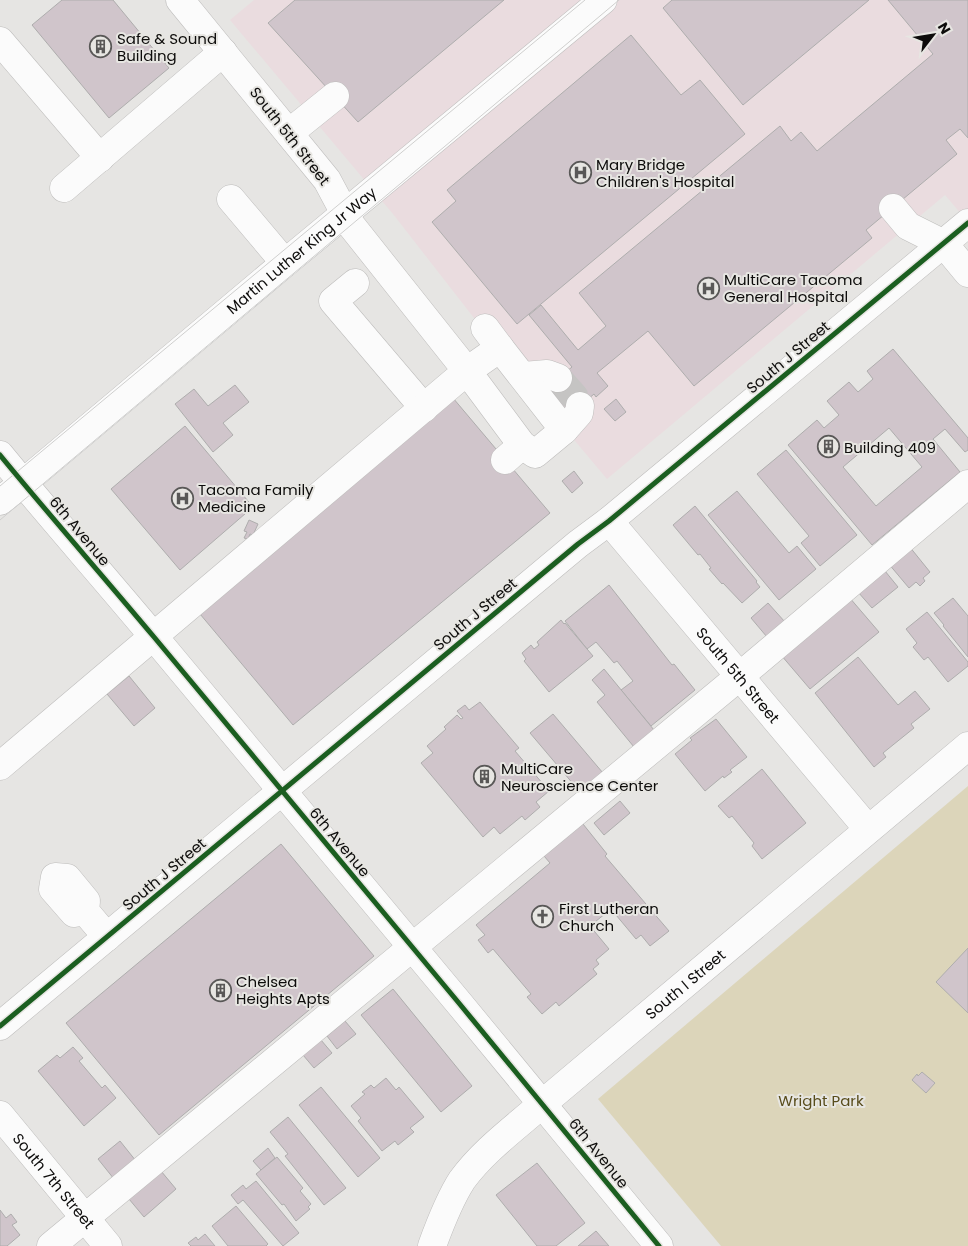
<svg xmlns="http://www.w3.org/2000/svg" width="968" height="1246" font-family="Poppins,sans-serif">
  <style>
    .medical { fill: #eadcdf }
    .green { fill: #dcd5ba }
    .building { fill: #d0c5cb; stroke: #aeadad; fill-rule: evenodd }
    .lines { fill: none; stroke-linecap: round; stroke-linejoin: round }
    .minor-tunnel { stroke: #c5c4c3; stroke-width: 28; stroke-dasharray: 28 14; stroke-linecap: butt }
    .minor-casing { stroke: #bebdbc; stroke-width: 29 }
    .major-casing { stroke: #bebdbc; stroke-width: 29 }
    .minor { stroke: #fbfbfb; stroke-width: 28 }
    .major { stroke: #fbfbfb; stroke-width: 28 }
    .tram { stroke: #cfcfce; stroke-width: 1 }
    .cycleway-casing { stroke: #e7e6e2; stroke-width: 8 }
    .cycleway { stroke: #1b5e20; stroke-width: 5 }
    .labels { text-anchor: middle; dominant-baseline: central; stroke-width: 4; stroke-linejoin: round; paint-order: stroke }
    .poi-label { font-size: 15px; fill: #0d0c0b; stroke: #e7e6e2; text-anchor: start }
    .street-label { font-size: 15px; fill: #0d0c0b; stroke: #e7e6e2 }
    .park-label { font-size: 15px; fill: #584c1b; stroke: #e7e6e2 }
  </style>
  <rect width="100%" height="100%" fill="#e6e5e3"/>
  <polygon class="medical" points="254,0 968,0 968,222 945,195 607,479 502,354 393,214 230,20"/>
  <polygon class="green" points="968,786 968,1246 721,1246 598,1099"/>
  <g class="building">
    <polygon points="62,0 113,0 169,68 109,118 32,25"/>
    <polygon points="295,0 504,0 358,122 268,23"/>
    <polygon points="672,0 869,0 743,105 663,8"/>
    <polygon points="888,0 968,0 968,138 960,129 946,140 957,154 866,230 872,238 694,386 648,331 597,373 608,386 596,397 594,394 568,416 545,389 572,367 529,315 541,305 578,350 606,326 579,293 780,126 791,141 801,132 817,151 933,54"/>
    <polygon points="631,35 681,95 700,80 745,134 517,324 432,222 456,201 447,190"/>
    <path d="M893,349l75,89v12l-3,2 -20,-23 -12,10 27,33 -88,73 -84,-100 29,-25 7,8 15,-13 -12,-14 22,-19 9,10 15,-13 -6,-8zM889,428l33,39 -46,39 -33,-39z"/>
    <polygon points="235,385 249,402 223,423 233,435 213,452 175,404 194,389 208,406"/>
    <polygon points="453,398 550,513 293,725 200,614"/>
    <polygon points="616,399 626,412 615,421 604,409"/>
    <polygon points="185,426 253,507 180,570 111,489"/>
    <polygon points="786,450 857,535 820,566 801,543 809,536 757,474"/>
    <polygon points="574,471 583,483 572,493 562,481"/>
    <polygon points="737,491 789,553 797,546 816,569 779,600 708,515"/>
    <polygon points="695,506 757,581 756,582 760,587 742,603 723,583 722,584 709,569 711,568 700,554 698,555 673,525"/>
    <polygon points="249,520 258,524 253,535 250,534 248,539 244,538 247,532 244,531"/>
    <polygon points="909,546 930,572 923,578 925,581 920,586 916,582 909,588 888,563"/>
    <polygon points="885,571 898,587 872,608 858,592"/>
    <polygon points="609,585 672,665 674,664 695,690 651,726 621,690 633,681 617,661 614,663 596,642 587,649 565,621"/>
    <polygon points="849,597 879,632 810,689 781,655"/>
    <polygon points="953,598 968,616 968,657 943,626 944,625 934,613"/>
    <polygon points="768,603 785,622 767,637 751,618"/>
    <polygon points="927,612 968,662 968,666 948,682 928,657 924,660 913,647 917,643 906,629"/>
    <polygon points="561,620 564,624 565,623 593,656 549,692 524,661 526,659 522,653 531,645 534,649 539,645 537,642"/>
    <polygon points="858,657 898,705 915,691 930,709 911,724 914,728 883,753 886,757 874,767 815,693"/>
    <polygon points="604,669 654,730 634,747 597,702 605,695 592,680"/>
    <polygon points="129,676 155,708 134,726 107,694"/>
    <polygon points="480,702 519,748 515,751 549,791 536,802 540,807 525,820 522,816 500,834 494,827 483,837 421,763 433,753 427,746 446,729 444,727 457,715 461,719 463,718 457,711 465,705 469,710"/>
    <polygon points="553,714 603,773 580,792 530,733"/>
    <polygon points="716,719 747,757 730,770 732,772 724,778 723,776 705,791 675,754 692,740 690,738"/>
    <polygon points="762,769 806,823 762,859 752,846 754,843 732,816 729,818 718,806"/>
    <polygon points="620,801 630,813 604,835 594,823"/>
    <polygon points="583,824 607,854 605,856 669,931 650,946 641,935 636,939 611,909 590,926 609,949 596,960 599,964 593,969 597,974 559,1006 556,1002 542,1014 527,997 531,994 493,949 488,953 478,940 485,935 476,925 550,863 544,856 562,841 559,837 566,830 570,834"/>
    <polygon points="281,844 374,956 159,1135 66,1023"/>
    <polygon points="968,948 968,1013 936,982"/>
    <polygon points="393,989 472,1086 441,1112 361,1015"/>
    <polygon points="345,1021 356,1034 337,1049 327,1036"/>
    <polygon points="321,1040 332,1053 314,1068 303,1055"/>
    <polygon points="73,1047 83,1058 79,1061 102,1088 105,1085 116,1098 84,1126 38,1071 57,1055 60,1058"/>
    <polygon points="922,1072 935,1083 926,1093 912,1080 917,1074 918,1076"/>
    <polygon points="386,1078 396,1090 399,1087 424,1117 410,1128 414,1132 398,1145 395,1141 382,1151 358,1121 361,1118 351,1106 365,1094 362,1092 371,1085 374,1088"/>
    <polygon points="321,1087 380,1158 358,1177 299,1105"/>
    <polygon points="288,1117 346,1188 324,1205 285,1156 288,1154 270,1132"/>
    <polygon points="120,1141 136,1161 114,1179 98,1159"/>
    <polygon points="268,1148 275,1158 261,1170 253,1161"/>
    <polygon points="277,1157 303,1188 300,1191 311,1204 308,1207 310,1209 296,1221 284,1204 282,1205 256,1174"/>
    <polygon points="537,1163 585,1223 556,1246 537,1246 496,1195"/>
    <polygon points="161,1171 176,1189 144,1217 129,1199"/>
    <polygon points="256,1181 299,1233 283,1246 243,1200 238,1204 231,1195 243,1185 246,1189"/>
    <polygon points="236,1206 268,1244 266,1246 228,1246 212,1226"/>
    <polygon points="0,1210 6,1218 11,1214 17,1222 12,1225 20,1235 7,1246 0,1246"/>
    <polygon points="596,1231 609,1246 578,1246"/>
    <polygon points="205,1234 215,1246 191,1246 188,1243 196,1237 198,1240"/>
  </g>
  <g class="lines">
    <polyline class="minor-tunnel" points="558,378 574,396 580,406"/>
    <defs>
      <g id="minor">
        <polyline points="0,41 100,158"/>
        <polyline points="289,133 335,96"/>
        <polyline points="64,188 223,52"/>
        <polyline points="231,199 285,263"/>
        <polyline points="893,208 908,226 944,244 968,273"/>
        <polyline points="355,283 333,301 424,408"/>
        <polyline points="485,328 500,348"/>
        <polyline points="523,376 547,374 558,378"/>
        <polyline points="564,430 579,413 580,406"/>
        <polyline points="505,460 522,445"/>
        <path id="s1" d="M609,521l259,308"/>
        <polyline points="0,766 467,371 500,348 564,430 535,454 522,445 467,371 351,225 327,180 180,0"/>
        <polyline points="85,911 74,913 53,889 55,877 67,878 86,901 85,911 107,937"/>
        <polyline points="0,1026 578,544 609,521 968,223"/>
        <path id="s2" d="M0,1115l108,131"/>
        <polyline points="51,1246 740,676 968,484"/>
      </g>
      <g id="major">
        <path d="M0,455c50,61 103,121 154,182 169,202 338,405 505,609"/>
        <path id="s3" d="M0,501l23,-18 262,-220 318,-263"/>
        <path id="s4" d="M432,1246c8,-22 17,-46 30,-66 22,-30 53,-52 80,-76l426,-358"/>
      </g>
    </defs>
    <use href="#minor" class="minor-casing"/>
    <use href="#major" class="major-casing"/>
    <use href="#minor" class="minor"/>
    <use href="#major" class="major"/>
    <g class="tram">
      <polyline points="0,486 585,0"/>
      <polyline points="0,520 619,0"/>
    </g>
    <defs>
      <g id="cycleway">
        <path d="M0,455c50,61 103,121 154,182 169,202 338,405 505,609"/>
        <polyline points="0,1026 578,544 609,521 968,223"/>
      </g>
    </defs>
    <use href="#cycleway" class="cycleway-casing"/>
    <use href="#cycleway" class="cycleway"/>
  </g>
  <defs>
    <symbol id="building-ring" viewBox="-11 -11 22 22"><circle r="9.5" fill="#e7e6e2" stroke="#595857" stroke-width="1.5"/><path d="M-4-6H4V6H1V3H-1V6H-4ZM-2.5-4.3h1.7v1.8h-1.7ZM.8-4.3h1.7v1.8H.8ZM-2.5-1h1.7V.8h-1.7ZM.8-1h1.7V.8H.8Z" fill="#595857"/></symbol>
    <symbol id="hospital-ring" viewBox="-11 -11 22 22"><circle r="9.5" fill="#e7e6e2" stroke="#595857" stroke-width="1.5"/><path d="M-5-5h3v3.5h4V-5h3V5h-3V1.5h-4V5h-3Z" fill="#595857"/></symbol>
    <symbol id="church-ring" viewBox="-11 -11 22 22"><circle r="9.5" fill="#e7e6e2" stroke="#595857" stroke-width="1.5"/><path d="M-1.2-6h2.4v3.5h3.3v2.4h-3.3V6h-2.4V-.1h-3.3v-2.4h3.3Z" fill="#595857"/></symbol>
  </defs>
  <g fill-rule="evenodd">
    <use href="#building-ring" x="88" y="34" width="25" height="25"/>
    <use href="#hospital-ring" x="568" y="160" width="25" height="25"/>
    <use href="#hospital-ring" x="696" y="276" width="25" height="25"/>
    <use href="#building-ring" x="816" y="434" width="25" height="25"/>
    <use href="#hospital-ring" x="170" y="486" width="25" height="25"/>
    <use href="#building-ring" x="472" y="764" width="25" height="25"/>
    <use href="#church-ring" x="530" y="904" width="25" height="25"/>
    <use href="#building-ring" x="208" y="978" width="25" height="25"/>
  </g>
  <g class="labels">
    <g class="poi-label">
      <text x="117" y="38">Safe &amp; Sound<tspan x="117" dy="17">Building</tspan></text>
      <text x="596" y="164">Mary Bridge<tspan x="596" dy="17">Children's Hospital</tspan></text>
      <text x="724" y="279">MultiCare Tacoma<tspan x="724" dy="17">General Hospital</tspan></text>
      <text x="844" y="447">Building 409</text>
      <text x="198" y="489">Tacoma Family<tspan x="198" dy="17">Medicine</tspan></text>
      <text x="501" y="768">MultiCare<tspan x="501" dy="17">Neuroscience Center</tspan></text>
      <text x="559" y="908">First Lutheran<tspan x="559" dy="17">Church</tspan></text>
      <text x="236" y="981">Chelsea<tspan x="236" dy="17">Heights Apts</tspan></text>
    </g>
    <g class="street-label">
      <text transform="translate(290 136) rotate(52)">South 5th Street</text>
      <text stroke="none"><textPath href="#s3" startOffset="392">Martin Luther King Jr Way</textPath></text>
      <text transform="translate(788 357) rotate(-40)">South J Street</text>
      <text transform="translate(80 531) rotate(50)">6th Avenue</text>
      <text transform="translate(475 614) rotate(-40)">South J Street</text>
      <text stroke="none"><textPath href="#s1" startOffset="201">South 5th Street</textPath></text>
      <text transform="translate(340 842) rotate(50)">6th Avenue</text>
      <text transform="translate(164 874) rotate(-40)">South J Street</text>
      <text stroke="none"><textPath href="#s4" startOffset="370">South I Street</textPath></text>
      <text transform="translate(599 1153) rotate(51)">6th Avenue</text>
      <text stroke="none"><textPath href="#s2" startOffset="85">South 7th Street</textPath></text>
    </g>
    <g class="park-label">
      <text x="821" y="1100">Wright Park</text>
    </g>
  </g>
  <g transform="translate(933 35) rotate(59)" stroke="#e7e6e2" stroke-width="4" paint-order="stroke">
  <path d="M0-4L9 19L0 12L-9 19Z" fill="#0d0c0b"/>
  <text y="-8" font-size="14" font-weight="bold" text-anchor="middle" fill="#0d0c0b">N</text>
  </g>
</svg>
